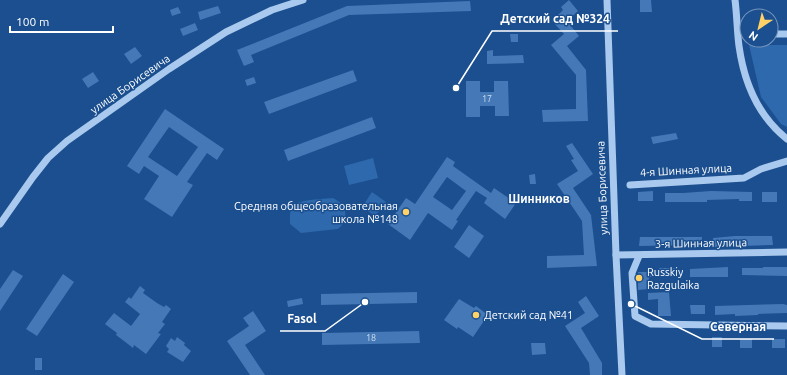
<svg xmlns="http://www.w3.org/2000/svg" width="787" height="375" font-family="Ubuntu,sans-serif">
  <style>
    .green { fill: #2e69ad }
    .building { fill: #4478b7; fill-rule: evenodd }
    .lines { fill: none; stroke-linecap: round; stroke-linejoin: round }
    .minor { stroke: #a9c9ee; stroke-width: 7 }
    .poi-dot { fill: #ffd166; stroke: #1b4f8f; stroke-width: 1.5 }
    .labels { text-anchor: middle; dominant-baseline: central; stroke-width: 3; stroke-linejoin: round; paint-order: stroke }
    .number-label { font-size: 9px; fill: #d0dded }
    .street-label { font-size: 11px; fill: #fff; stroke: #1b4f8f }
    .poi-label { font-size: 11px; fill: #fff; stroke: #1b4f8f; text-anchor: start }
    .neighbourhood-label { font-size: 12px; font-weight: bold; fill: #fff; stroke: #1b4f8f }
    .leader { fill: none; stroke: #fff; stroke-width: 1.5 }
    .callout-dot { fill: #fff; stroke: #1b4f8f; stroke-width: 1.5 }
    .callout-label { font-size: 12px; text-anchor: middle; font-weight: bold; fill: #fff; stroke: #1b4f8f; stroke-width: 3; stroke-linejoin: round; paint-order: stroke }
  </style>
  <rect width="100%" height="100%" fill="#1b4f8f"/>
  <g class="green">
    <polygon points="749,45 787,45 787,127 781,124 761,97"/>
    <polygon points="373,158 378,178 349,185 344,166"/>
    <polygon points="372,192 386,202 375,216 362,207"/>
    <path d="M333,198c12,7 12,9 13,23l-8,8 -37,4 -11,-9c0,-6 -1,-13 3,-18 6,-7 31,-7 40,-8z"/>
  </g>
  <g class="building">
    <polygon points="569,0 578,11 567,21 579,36 567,46 586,70 588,121 543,122 542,110 576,109 576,75 551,45 564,34 552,21 563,10 561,7"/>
    <polygon points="640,0 651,0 652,12 640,12"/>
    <polygon points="470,1 471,11 349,15 251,55 254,62 244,66 237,50 347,6"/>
    <polygon points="218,6 221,13 200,20 198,12"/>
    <polygon points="178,7 181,13 172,16 170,10"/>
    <polygon points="195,23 198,30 183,36 180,29"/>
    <polygon points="510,34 518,34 518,42 511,42"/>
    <polygon points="135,47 142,56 131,64 124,54"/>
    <polygon points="493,50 493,56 523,55 524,63 487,64 487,51"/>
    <polygon points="353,70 357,81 269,114 264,102"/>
    <polygon points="93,72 99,81 88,88 82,79"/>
    <polygon points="254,77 256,83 247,86 245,80"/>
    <polygon points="466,81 480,81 480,92 494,92 494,81 508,81 509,116 495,116 495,106 480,106 480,117 466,117"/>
    <path d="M165,109l59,40 -7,11 -10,-7 -20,29 6,3 -21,32 -28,-18 15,-23 -15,-10 -5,8 -12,-8zM169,127l29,20 -21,29 -29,-19z"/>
    <polygon points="372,117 376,128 288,161 284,150"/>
    <polygon points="676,133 678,139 653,144 651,137"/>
    <polygon points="572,143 593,174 573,188 591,215 597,266 547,268 547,256 584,255 582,221 557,184 578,171 571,160 574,159 566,146"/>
    <path d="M447,157l8,5 -2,4 38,27 3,-5 22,15 -11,16 -21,-16 3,-5 -11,-7 -20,29 2,1 -6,9 -24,-17 -18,27 -22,-16 18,-26 9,6zM447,177l19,14 -14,19 -19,-13z"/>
    <polygon points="535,174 536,184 530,184 529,175"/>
    <polygon points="653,191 653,201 638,201 638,192"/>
    <polygon points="711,191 752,192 752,201 739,201 739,199 707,200 707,202 665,202 665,193 683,193"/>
    <rect x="762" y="192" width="15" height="10"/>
    <polygon points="469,225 484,236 469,258 454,247"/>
    <polygon points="735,236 772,236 773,245 713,247 713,238"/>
    <polygon points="640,237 702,237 702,245 639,246"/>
    <polygon points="728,267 728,277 690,277 690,269"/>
    <polygon points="763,267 787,267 787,276 742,275 742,268 763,268"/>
    <polygon points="659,268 675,268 676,277 649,277 649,289 638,290 638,272 659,272"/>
    <polygon points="13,270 23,276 0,311 0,289"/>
    <polygon points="63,274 74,282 37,336 26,329"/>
    <polygon points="140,286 145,290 143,293 157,303 164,307 166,305 171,309 162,322 165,324 158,333 161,334 146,354 134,345 133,348 124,341 116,335 117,333 105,324 114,313 131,326 140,314 125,302 129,297 131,299"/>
    <polygon points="417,292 417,303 321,305 321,294"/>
    <polygon points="669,292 671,316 658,316 658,299 648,300 648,293"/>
    <polygon points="586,296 599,316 581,328 602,363 602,375 590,375 589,363 565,326 585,313 578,302"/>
    <polygon points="302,298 303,304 288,307 287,301"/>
    <polygon points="459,299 474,308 476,306 488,315 473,337 458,327 457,329 444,320"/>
    <polygon points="783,304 787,305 787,313 758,314 758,315 735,316 735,314 715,315 715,306"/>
    <polygon points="690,305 705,305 705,314 691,314"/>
    <polygon points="253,311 266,331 245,345 265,375 250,375 227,341 249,326 243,318"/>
    <polygon points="419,331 420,343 322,345 322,333"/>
    <polygon points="177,337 185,343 184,345 191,351 183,362 167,352 169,349 166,346 171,338 175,341"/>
    <rect x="712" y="337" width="10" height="10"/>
    <rect x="740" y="339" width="12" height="9"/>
    <rect x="772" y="339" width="13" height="9"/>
    <polygon points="531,343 545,343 546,354 532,355"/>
    <rect x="35" y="358" width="7" height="12"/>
  </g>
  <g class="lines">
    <g class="minor">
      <polyline points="607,0 616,255 622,375"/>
      <path d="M735,0c2,15 2,31 4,46 5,36 19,70 48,93"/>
      <polyline points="771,34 787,34"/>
      <polyline points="630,185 744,178 761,169 787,161"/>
      <polyline points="0,224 33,177 48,158 67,141 169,69 226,32 272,10 303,0"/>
      <polyline points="616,255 787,252"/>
      <polyline points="639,256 632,273 635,316 651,324 787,326"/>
    </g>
  </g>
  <g class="poi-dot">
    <circle cx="406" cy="212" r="4"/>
    <circle cx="639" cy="278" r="4"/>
    <circle cx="476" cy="315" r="4"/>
  </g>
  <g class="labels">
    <g class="number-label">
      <text x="487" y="99">17</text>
      <text x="371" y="338">18</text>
    </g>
    <g class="street-label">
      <text transform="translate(130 84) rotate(-35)">улица Борисевича</text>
      <text transform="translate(686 170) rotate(-3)">4-я Шинная улица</text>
      <text transform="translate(602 188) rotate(-92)">улица Борисевича</text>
      <text transform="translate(701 243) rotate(-1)">3-я Шинная улица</text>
    </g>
    <g class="poi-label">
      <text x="398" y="206" text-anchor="end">Средняя общеобразовательная<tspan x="398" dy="13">школа №148</tspan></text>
      <text x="647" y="272">Russkiy<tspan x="647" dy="13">Razgulaika</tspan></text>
      <text x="484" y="315">Детский сад №41</text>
    </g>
    <g class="neighbourhood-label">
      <text x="539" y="198">Шинников</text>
    </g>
  </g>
  <path class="leader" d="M456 88L492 31H618M365 302L325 331H280M631 304L702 339H774"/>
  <g class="callout-dot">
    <circle cx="456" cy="88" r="4"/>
    <circle cx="365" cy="302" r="4"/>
    <circle cx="631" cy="304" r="4"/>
  </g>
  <g class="callout-label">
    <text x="555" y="23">Детский сад №324</text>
    <text x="302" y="323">Fasol</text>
    <text x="738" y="331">Северная</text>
  </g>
  <g transform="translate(759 28) rotate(215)"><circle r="19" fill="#1b4f8f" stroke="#7695bc"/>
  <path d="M0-3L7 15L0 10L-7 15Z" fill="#ffd166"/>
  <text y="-6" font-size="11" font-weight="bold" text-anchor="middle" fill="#ffffff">N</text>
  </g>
  <path d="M10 26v6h103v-6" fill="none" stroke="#ffffff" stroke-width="2"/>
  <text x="16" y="26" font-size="12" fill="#ffffff" stroke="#1b4f8f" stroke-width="3" paint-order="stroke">100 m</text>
</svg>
